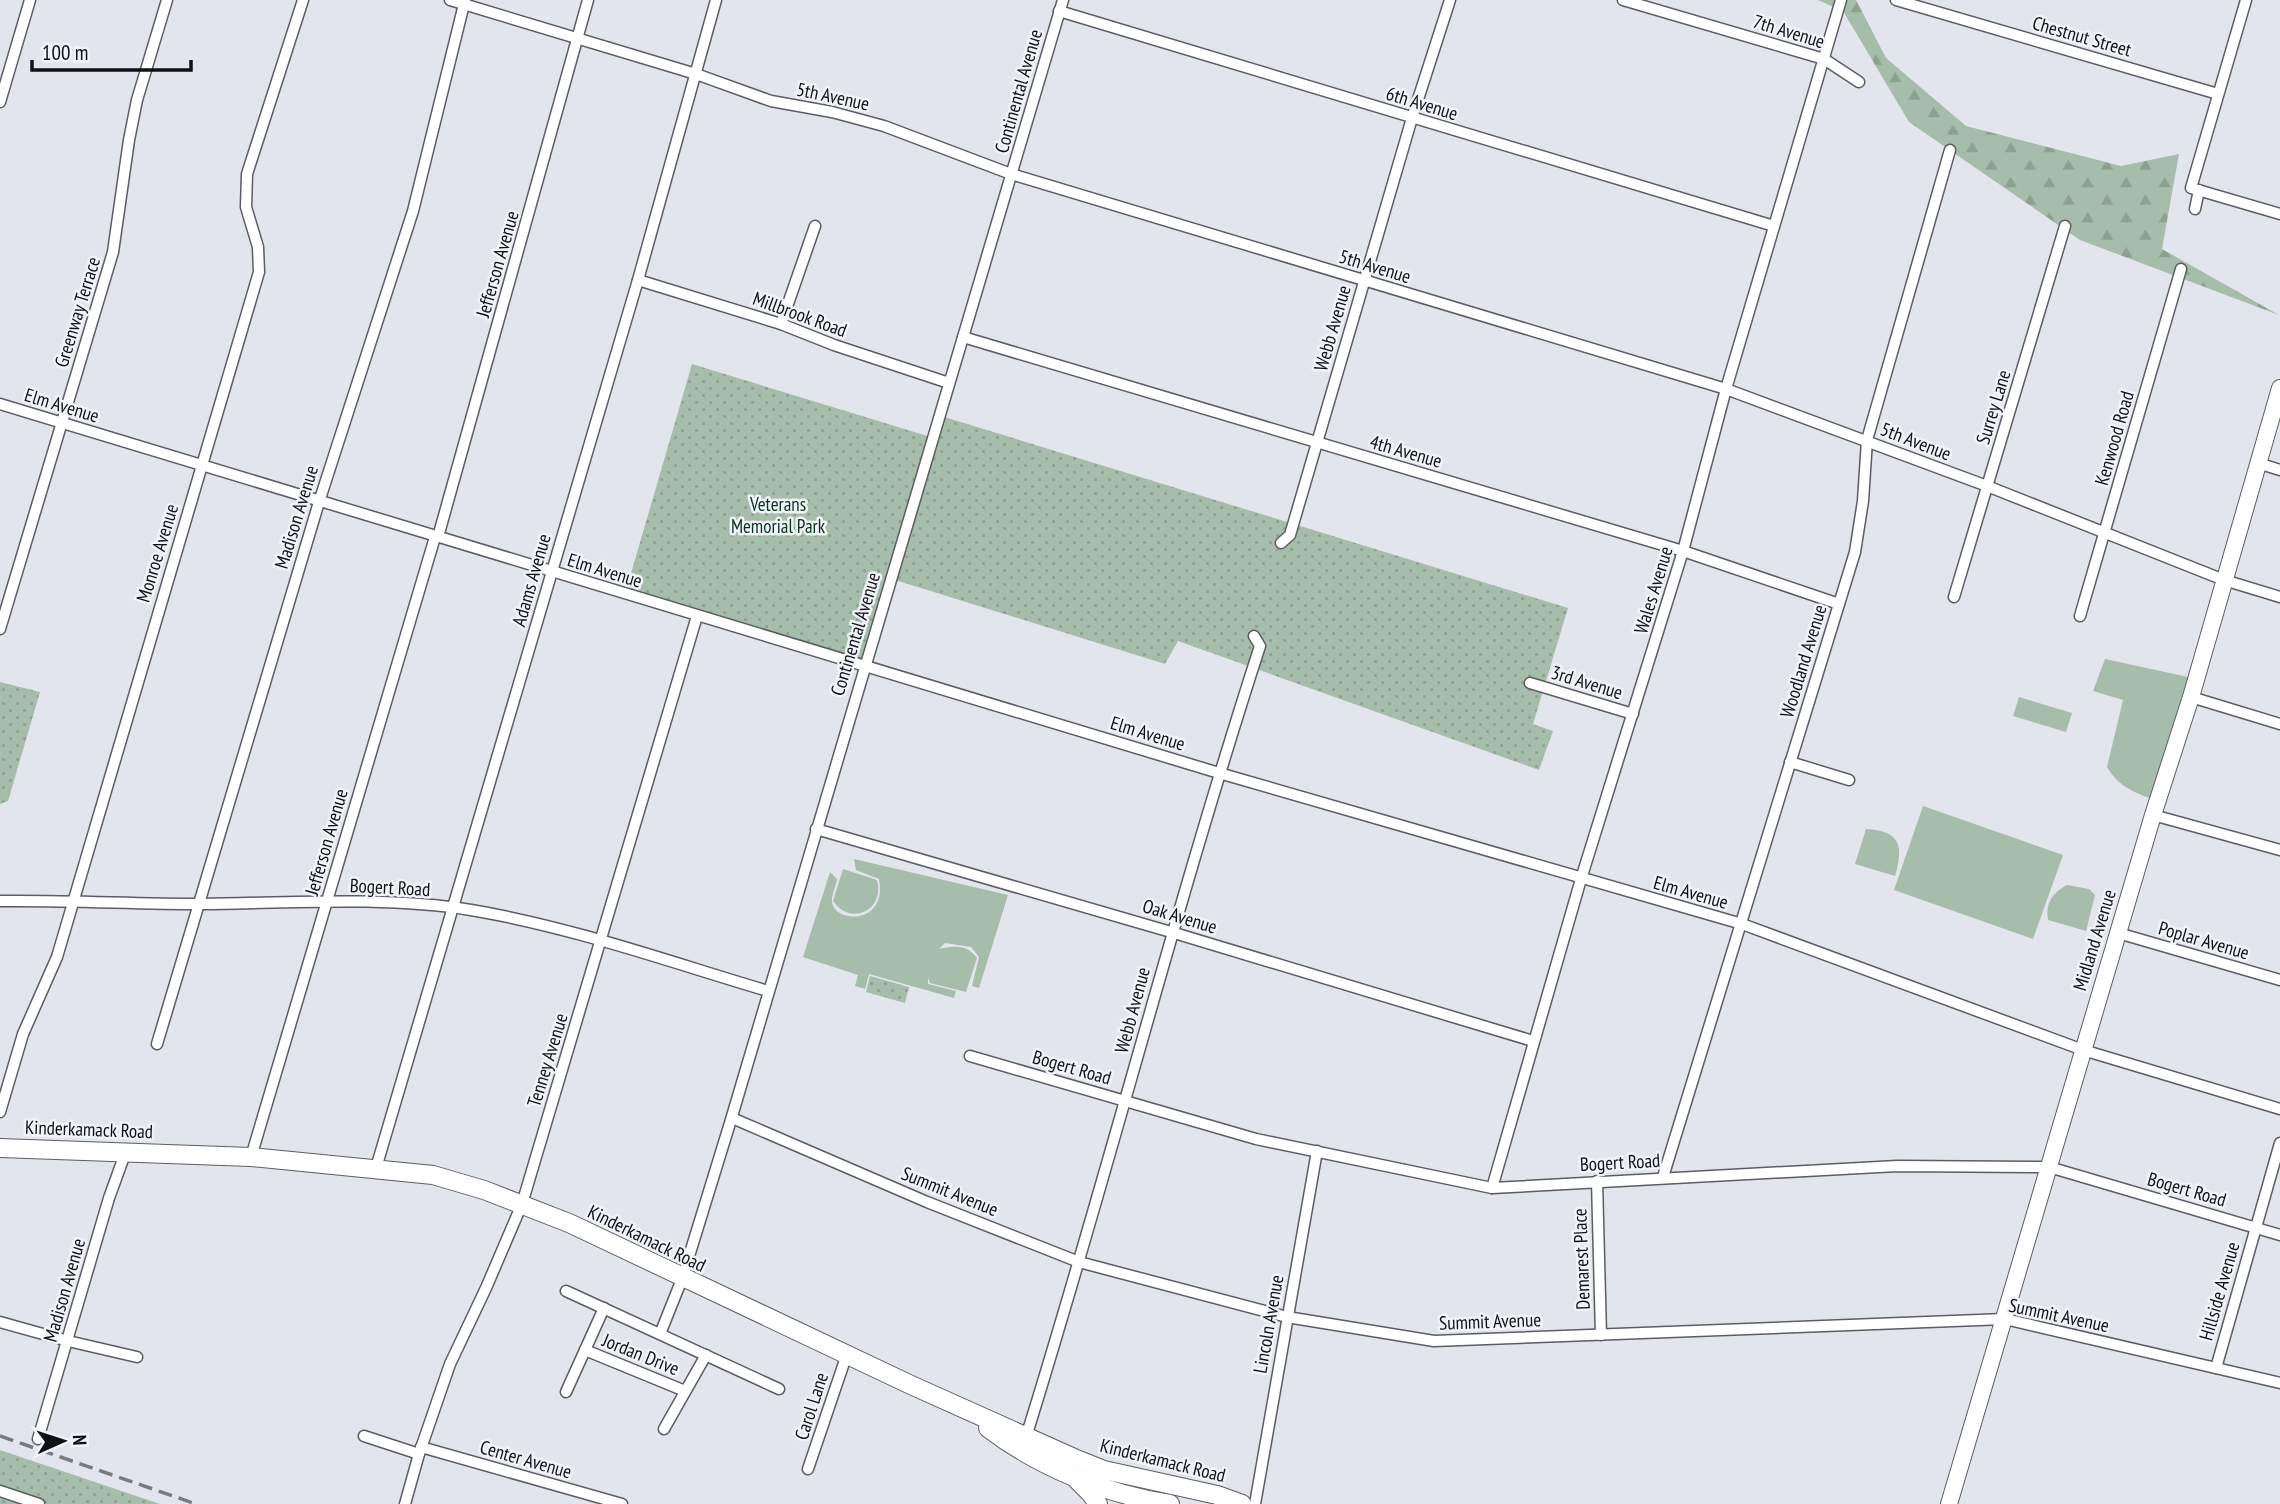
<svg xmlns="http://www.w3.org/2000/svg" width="2280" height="1504" font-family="'PT Sans Narrow',sans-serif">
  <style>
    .grass { fill: #a5bdaa }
    .forest { fill: url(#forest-firs) }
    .park { fill: url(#park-dots) }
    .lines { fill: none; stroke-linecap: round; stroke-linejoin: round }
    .street-casing { stroke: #5b5d62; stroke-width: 13 }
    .secondary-casing { stroke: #5b5d62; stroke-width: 18 }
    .primary-casing { stroke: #5b5d62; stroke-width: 20 }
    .street { stroke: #fff; stroke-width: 10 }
    .secondary { stroke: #fff; stroke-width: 16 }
    .primary { stroke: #fff; stroke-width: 18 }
    .rail { stroke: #7a7b80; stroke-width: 3.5; stroke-dasharray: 14 7; stroke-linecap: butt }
    .labels { text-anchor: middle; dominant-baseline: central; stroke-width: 5; stroke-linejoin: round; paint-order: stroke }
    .street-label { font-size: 19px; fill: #111114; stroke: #f0f3f9 }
    .park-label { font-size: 19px; fill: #083519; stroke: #f0f3f9 }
  </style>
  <defs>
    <pattern id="forest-firs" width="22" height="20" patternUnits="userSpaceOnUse" patternTransform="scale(1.75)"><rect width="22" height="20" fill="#a5bdaa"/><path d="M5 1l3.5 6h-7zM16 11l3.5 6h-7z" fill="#8da191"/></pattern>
    <pattern id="park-dots" width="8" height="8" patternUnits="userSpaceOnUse" patternTransform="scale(1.75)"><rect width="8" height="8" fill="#a5bdaa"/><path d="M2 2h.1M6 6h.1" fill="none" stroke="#8da191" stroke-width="1.8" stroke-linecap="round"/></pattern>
  </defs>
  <rect width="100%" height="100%" fill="#e3e5ec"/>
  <g class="grass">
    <path d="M2105,659l83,18 -38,121c-20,-7 -32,-13 -43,-31l16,-67 -30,-9z"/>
    <polygon points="2019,697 2072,713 2066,732 2013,716"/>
    <polygon points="1923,806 2063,855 2033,939 1894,890"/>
    <path d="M1866,829c34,2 38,16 29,47l-40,-12z"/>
    <path d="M854,859l154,36 -29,93 -7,-2 7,-29 -8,-10 -26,-4 -6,6c14,-3 28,-5 38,9l-11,34 -36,-9 -2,-5v6l28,7 -2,7 -85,-24 -4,15 -10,-3 3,-11 -55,-18 27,-85 7,7c-1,6 -5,15 -5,21 -1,23 56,27 47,-21l-23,-9z"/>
    <path d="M843,869l34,11c8,30 -26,47 -44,21z"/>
    <path d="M2067,885l22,4 6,6 -9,36 -38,-11c-3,-16 4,-27 19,-35z"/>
  </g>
  <polygon class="forest" points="1818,0 1856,0 1886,58 1966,126 2121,166 2179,154 2162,249 2279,315 2080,240 1909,122 1843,11"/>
  <g class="park">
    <polygon points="692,364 934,438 941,416 1568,608 1533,724 1553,731 1539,770 1178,641 1165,664 892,579 867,664 625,594"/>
    <polygon points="0,682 40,692 8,801 0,804"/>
    <polygon points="870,976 909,987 905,1003 866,992"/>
    <polygon points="0,1450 160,1504 0,1504"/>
  </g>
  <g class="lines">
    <defs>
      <g id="street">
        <polyline points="450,0 696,74 771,101 832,112 884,126 1011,174 1726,389 1987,486 2224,580 2280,597"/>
        <polyline points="1623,0 1824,59 1859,82"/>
        <polyline points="1896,0 2218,94"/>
        <polyline points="2246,0 2191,188 2280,214"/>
        <polyline points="1059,11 1774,226"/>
        <polyline points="0,102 30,0"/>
        <polyline points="2195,209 2199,190"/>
        <polyline points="638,280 781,324 834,345 949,383"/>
        <polyline points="781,324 815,226"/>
        <polyline points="963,337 1683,551 1839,604"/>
        <polyline points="0,404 1219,773 1742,924 2083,1050 2280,1109"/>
        <polyline points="2258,463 2280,470"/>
        <polyline points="438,537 588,0"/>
        <polyline points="1281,543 1290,535 1412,118 1450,0"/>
        <polyline points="1954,597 2065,226"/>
        <polyline points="2080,616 2181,269"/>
        <polyline points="0,629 113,252 129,140 137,100 167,0"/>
        <polyline points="1530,683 1633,714"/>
        <polyline points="2191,697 2280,724"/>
        <polyline points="1790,762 1849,780"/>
        <polyline points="2153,815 2280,850"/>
        <polyline points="816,829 1171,932 1533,1041"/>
        <path d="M0,901c67,-1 134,3 201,3 90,-1 182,-8 270,6 101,17 199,52 297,81"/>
        <polyline points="2118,933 2280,980"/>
        <polyline points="157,1044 319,502 413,211 465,0"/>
        <polyline points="970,1056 1256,1139 1492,1188 1897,1166 2049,1167 2280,1235"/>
        <polyline points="0,1112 23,1034 57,957 259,272 258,247 246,207 247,174 303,0"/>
        <polyline points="732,1118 927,1202 1079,1262 1287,1317 1434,1341 2005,1319 2280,1383"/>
        <polyline points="251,1157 435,537"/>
        <polyline points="376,1168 638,280 716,0"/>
        <polyline points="1663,1177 1855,552 1863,501 1867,440 1950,150"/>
        <polyline points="1597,1181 1601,1335"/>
        <polyline points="1492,1188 1581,879 1683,551 1726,389 1841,0"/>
        <polyline points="566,1291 779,1389"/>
        <polyline points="0,1322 68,1341 137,1357"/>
        <polyline points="660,1334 682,1279 730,1123 1063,0"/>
        <polyline points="585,1350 685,1391"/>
        <polyline points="2216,1368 2280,1143"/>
        <polyline points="566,1392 604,1308"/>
        <polyline points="664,1429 706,1355"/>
        <polyline points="364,1436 419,1454"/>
        <path d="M1026,1437c82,-263 149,-529 234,-791l-6,-10"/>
        <polyline points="38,1439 109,1198 126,1151"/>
        <polyline points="421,1447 622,1504"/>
        <polyline points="808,1469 847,1354"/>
        <polyline points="0,1491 39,1504"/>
        <polyline points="405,1504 419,1454 450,1364 486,1288 522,1204 697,616"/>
        <polyline points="1255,1504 1317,1151"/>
      </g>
      <polyline id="secondary" points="1949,1504 2153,815 2191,697 2280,388"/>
      <g id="primary">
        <polyline points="0,1148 251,1157 433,1175 484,1190 569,1223 911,1385 1074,1458 1104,1470 1217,1495 1242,1504"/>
        <path d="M988,1428c51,39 117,66 182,76"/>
        <polyline points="1077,1480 1091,1494 1098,1504"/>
      </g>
    </defs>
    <use href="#street" class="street-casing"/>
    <use href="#secondary" class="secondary-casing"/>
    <use href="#primary" class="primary-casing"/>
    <use href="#street" class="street"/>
    <use href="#secondary" class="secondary"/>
    <use href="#primary" class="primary"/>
    <polyline class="rail" points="0,1436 196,1504"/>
  </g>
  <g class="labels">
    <g class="street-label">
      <text transform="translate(1789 31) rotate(17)">7th Avenue</text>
      <text transform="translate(2082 36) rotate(16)">Chestnut Street</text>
      <text transform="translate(1018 91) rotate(-74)">Continental Avenue</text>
      <text transform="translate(833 96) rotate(12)">5th Avenue</text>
      <text transform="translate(1422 103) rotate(17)">6th Avenue</text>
      <text transform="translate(497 264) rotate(-74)">Jefferson Avenue</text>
      <text transform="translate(1375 266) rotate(17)">5th Avenue</text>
      <text transform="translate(77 312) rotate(-73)">Greenway Terrace</text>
      <text transform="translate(800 314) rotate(20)">Millbrook Road</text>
      <text transform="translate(1332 328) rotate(-74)">Webb Avenue</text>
      <text transform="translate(62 405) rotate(17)">Elm Avenue</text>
      <text transform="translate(1993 407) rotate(-73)">Surrey Lane</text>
      <text transform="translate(2114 438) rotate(-74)">Kenwood Road</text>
      <text transform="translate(1916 441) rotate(21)">5th Avenue</text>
      <text transform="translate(1406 451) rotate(16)">4th Avenue</text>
      <text transform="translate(296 517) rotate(-73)">Madison Avenue</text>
      <text transform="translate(157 553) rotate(-73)">Monroe Avenue</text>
      <text transform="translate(605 570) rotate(17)">Elm Avenue</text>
      <text transform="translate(531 580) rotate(-74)">Adams Avenue</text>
      <text transform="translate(1653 590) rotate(-73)">Wales Avenue</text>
      <text transform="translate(855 634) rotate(-73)">Continental Avenue</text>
      <text transform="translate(1803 661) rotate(-73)">Woodland Avenue</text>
      <text transform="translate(1587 682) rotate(17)">3rd Avenue</text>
      <text transform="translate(1148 733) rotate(17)">Elm Avenue</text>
      <text transform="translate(326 842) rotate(-74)">Jefferson Avenue</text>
      <text transform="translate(390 887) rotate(3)">Bogert Road</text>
      <text transform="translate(1691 892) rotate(16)">Elm Avenue</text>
      <text transform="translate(1180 916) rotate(17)">Oak Avenue</text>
      <text transform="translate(2094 940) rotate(-73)">Midland Avenue</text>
      <text transform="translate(2204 940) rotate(16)">Poplar Avenue</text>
      <text transform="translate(1132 1010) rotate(-75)">Webb Avenue</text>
      <text transform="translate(547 1060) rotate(-73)">Tenney Avenue</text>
      <text transform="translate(1072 1067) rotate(16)">Bogert Road</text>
      <text transform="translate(89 1129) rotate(2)">Kinderkamack Road</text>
      <text transform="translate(1620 1162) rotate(-3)">Bogert Road</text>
      <text transform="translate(2187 1189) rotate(16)">Bogert Road</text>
      <text transform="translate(950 1191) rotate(22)">Summit Avenue</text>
      <text transform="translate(647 1238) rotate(26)">Kinderkamack Road</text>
      <text transform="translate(1581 1259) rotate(-92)">Demarest Place</text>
      <text transform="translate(64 1290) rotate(-74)">Madison Avenue</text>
      <text transform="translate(2219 1291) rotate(-74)">Hillside Avenue</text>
      <text transform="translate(2059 1315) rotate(12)">Summit Avenue</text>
      <text transform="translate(1490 1321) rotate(-2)">Summit Avenue</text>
      <text transform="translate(1268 1324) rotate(-80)">Lincoln Avenue</text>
      <text transform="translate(641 1354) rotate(22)">Jordan Drive</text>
      <text transform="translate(811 1406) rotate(-72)">Carol Lane</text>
      <text transform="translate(526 1459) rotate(16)">Center Avenue</text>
      <text transform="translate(1163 1460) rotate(14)">Kinderkamack Road</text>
    </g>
    <g class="park-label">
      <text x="778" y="504">Veterans<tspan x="778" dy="22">Memorial Park</tspan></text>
    </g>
  </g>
  <g transform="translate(63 1441) rotate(87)" stroke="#f0f3f9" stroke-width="5" paint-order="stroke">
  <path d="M0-5L12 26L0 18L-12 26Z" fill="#111114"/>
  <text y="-10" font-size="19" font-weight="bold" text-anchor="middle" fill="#111114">N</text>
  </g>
  <path d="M32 60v10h159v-10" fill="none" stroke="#111114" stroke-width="3.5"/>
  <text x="42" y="60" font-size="21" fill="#111114" stroke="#f0f3f9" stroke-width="5" paint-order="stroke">100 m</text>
</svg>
